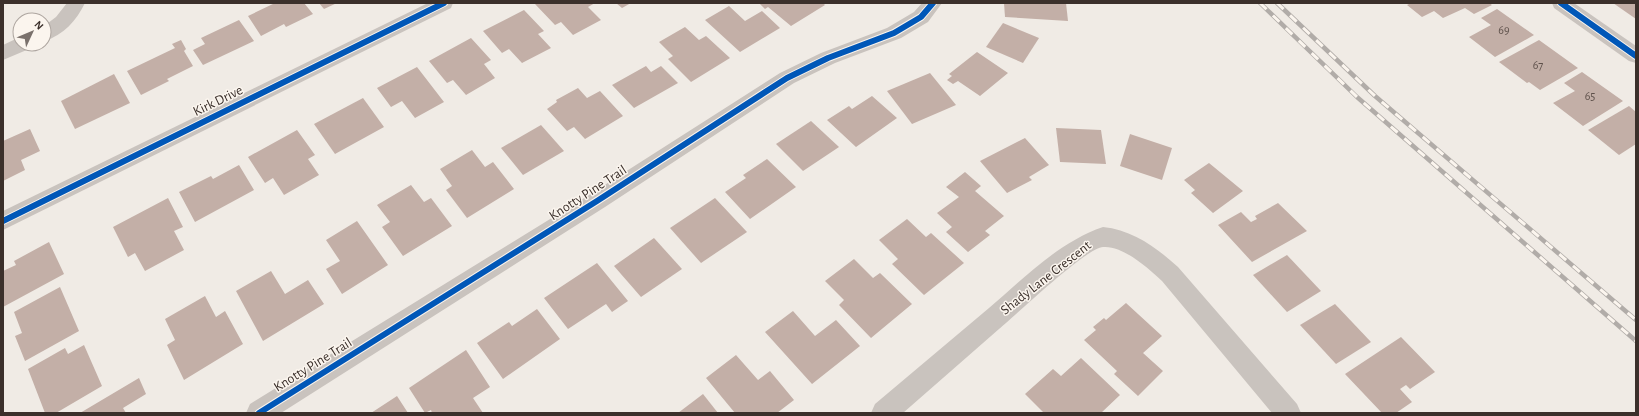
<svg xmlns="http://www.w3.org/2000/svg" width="1639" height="416" font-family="'Alegreya Sans',sans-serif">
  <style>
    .building { fill: #c3afa7 }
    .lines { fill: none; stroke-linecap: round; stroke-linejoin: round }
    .minor { fill: #c9c3be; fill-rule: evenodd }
    .rail-casing { stroke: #b1aca8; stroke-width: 4.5 }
    .rail { stroke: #fbf5ee; stroke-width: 3; stroke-dasharray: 9; stroke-linecap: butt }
    .cycleway-casing { stroke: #fbf5ee; stroke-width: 8 }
    .cycleway { stroke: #0057b8; stroke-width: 6 }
    .labels { text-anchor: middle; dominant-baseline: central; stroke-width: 3; stroke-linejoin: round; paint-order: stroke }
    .number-label { font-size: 12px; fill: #5d504a }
    .street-label { font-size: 14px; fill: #3b302b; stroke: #fbf5ee }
  </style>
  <rect width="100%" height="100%" fill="#f0ebe5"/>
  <g class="building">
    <polygon points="275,3 304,3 313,14 286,27 284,24 261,36 248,16"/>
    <polygon points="319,3 337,3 324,9"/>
    <polygon points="537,3 595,3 588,7 601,20 573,35 561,22 555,25 535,4"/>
    <polygon points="616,3 631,3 622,8"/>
    <polygon points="759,3 823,3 825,5 791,26 768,7 765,9"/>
    <polygon points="1004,3 1066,3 1068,21 1005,17"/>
    <polygon points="1411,3 1489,3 1492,5 1474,14 1465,8 1443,18 1434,11 1422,17 1407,5"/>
    <polygon points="1613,3 1636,3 1636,19"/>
    <polygon points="729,6 745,21 762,11 780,28 740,52 705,20"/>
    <polygon points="1497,9 1534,35 1495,57 1469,37 1491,25 1481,18"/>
    <polygon points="524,10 544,31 538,34 551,48 522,63 509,49 502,53 483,31"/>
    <polygon points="239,20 254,41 203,65 193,50 205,44 201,38"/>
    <polygon points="1003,23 1039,38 1023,63 986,47"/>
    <polygon points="685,27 699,40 706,36 730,58 691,82 668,59 673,56 659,42"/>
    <polygon points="471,38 491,60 484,64 495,78 466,95 453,80 447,83 429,61"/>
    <polygon points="181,40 186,49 184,51 193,66 167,79 169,81 141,95 127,71 175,48 172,44"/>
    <polygon points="1539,40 1578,68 1540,90 1529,82 1527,83 1499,62"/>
    <polygon points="977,52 1008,73 980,96 958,81 953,84 947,80 952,76 949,74"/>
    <polygon points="646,66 651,72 661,66 678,83 634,108 612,85"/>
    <polygon points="417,67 444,102 415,118 402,101 391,107 377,88"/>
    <polygon points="1582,72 1623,101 1583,126 1553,103 1575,91 1564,83"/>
    <polygon points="930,73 956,105 912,124 887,91"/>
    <polygon points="114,74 130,103 75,129 61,101"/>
    <polygon points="578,88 587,98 600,91 623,116 585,139 574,127 567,131 547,109 557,102 556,100"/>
    <polygon points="872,96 897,118 856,147 827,120 849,106 852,109"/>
    <polygon points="363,98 384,127 335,154 314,124"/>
    <polygon points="1629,106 1636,112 1636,144 1619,155 1588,130"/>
    <polygon points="811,121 839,147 803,171 776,144"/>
    <polygon points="541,125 564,151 523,175 501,148"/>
    <polygon points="1056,128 1101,130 1106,164 1060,162"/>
    <polygon points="30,129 40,151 21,160 25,170 3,181 3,141"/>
    <polygon points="297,130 315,155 308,159 319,175 284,195 273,178 265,183 248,157"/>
    <polygon points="1130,134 1172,148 1162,180 1120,166"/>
    <polygon points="1025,138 1049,165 1029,177 1032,180 1007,193 980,161"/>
    <polygon points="472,150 485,167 493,162 514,189 467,218 446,190 452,186 440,169"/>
    <polygon points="767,159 796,187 750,219 725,192 746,178 743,175"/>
    <polygon points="1209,163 1243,191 1213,213 1191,193 1195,190 1184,180"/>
    <polygon points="239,165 254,190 195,222 179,192 211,176 213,179"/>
    <polygon points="965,172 981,186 975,191 1004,216 985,231 990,235 968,252 946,232 952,227 937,213 959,197 946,187"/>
    <polygon points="411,185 424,202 431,198 452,226 403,256 382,227 390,222 377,205"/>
    <polygon points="168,198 183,227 174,231 184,250 145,271 135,253 128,257 113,227"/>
    <polygon points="715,198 747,232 701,263 670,228"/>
    <polygon points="1278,203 1307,231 1252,262 1218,225 1241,212 1251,222 1257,219 1255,216"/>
    <polygon points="907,219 926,237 931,233 964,263 924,295 892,264 898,259 879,240"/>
    <polygon points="357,221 388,265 342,294 326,269 340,261 326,240"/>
    <polygon points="654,238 682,269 641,297 614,266"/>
    <polygon points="49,242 64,274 3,307 3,271 16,265 14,261"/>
    <polygon points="1287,255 1321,291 1287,312 1253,275"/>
    <polygon points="854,259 873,278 880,273 912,304 871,338 839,305 844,300 825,281"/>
    <polygon points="597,263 628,301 612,312 606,304 568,329 544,298"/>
    <polygon points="271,271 285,294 308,280 324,304 263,341 236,291"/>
    <polygon points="60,287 79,331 25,361 15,336 22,333 14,312"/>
    <polygon points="205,296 216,317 225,311 243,344 184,380 167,345 175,340 165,319"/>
    <polygon points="1126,303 1162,336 1143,353 1163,371 1138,396 1114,374 1117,371 1084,340 1096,330 1093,327 1104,318 1106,320"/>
    <polygon points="1335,304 1371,342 1336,364 1300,325"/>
    <polygon points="537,309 560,339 503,379 477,343 509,322 512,326"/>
    <polygon points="793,311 815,336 836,320 860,346 812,384 765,332"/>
    <polygon points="1401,337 1435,372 1410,389 1406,385 1400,389 1412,402 1396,413 1382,413 1345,374"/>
    <polygon points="84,345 102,386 56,413 45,413 28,369 65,348 68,354"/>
    <polygon points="466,350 490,387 473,398 483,413 432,413 431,410 425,413 409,388"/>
    <polygon points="736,355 758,380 770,371 794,400 777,413 735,413 706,378"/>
    <polygon points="1081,358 1120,395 1101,413 1044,413 1025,394 1053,369 1061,376"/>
    <polygon points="139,378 146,394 123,408 126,413 80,413"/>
    <polygon points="703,394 718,413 678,413"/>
    <polygon points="397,396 408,413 371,413 394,398"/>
  </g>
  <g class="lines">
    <g class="minor">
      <path d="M67,3h18c-9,18 -21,32 -41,38v-15l12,-9z"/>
      <polygon points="428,3 453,3 451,8 3,230 3,211"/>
      <polygon points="922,3 942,3 928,22 901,38 835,63 794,83 605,207 281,413 246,413 250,404 589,195 780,73 821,53 887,28 914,12"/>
      <polygon points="1552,3 1574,3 1636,46 1636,63 1629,61 1554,8"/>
      <polygon points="20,37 20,44 32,44 29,49 3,60 3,45"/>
      <path d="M1103,227c30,3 54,21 75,40l119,137 4,9h-29l-110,-132c-13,-12 -39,-36 -59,-34 -17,1 -87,68 -104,82 -32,28 -64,56 -96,84h-32l4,-9c38,-32 76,-64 114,-96 35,-30 70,-66 114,-81z"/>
    </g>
    <defs>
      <g id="rail">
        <polyline points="1260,3 1357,97 1636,341"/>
        <polyline points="1277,3 1375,96 1636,320"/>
      </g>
    </defs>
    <use href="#rail" class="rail-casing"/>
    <use href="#rail" class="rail"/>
    <defs>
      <g id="cycleway">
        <polyline points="1561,3 1636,56"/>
        <polyline points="3,221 444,3"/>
        <polyline points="259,413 597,201 787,78 828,58 894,33 921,17 933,3"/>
      </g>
    </defs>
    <use href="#cycleway" class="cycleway-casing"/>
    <use href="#cycleway" class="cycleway"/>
  </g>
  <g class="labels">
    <g class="number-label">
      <text x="1504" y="30">69</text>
      <text x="1538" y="65">67</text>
      <text x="1590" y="96">65</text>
    </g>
    <g class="street-label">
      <text transform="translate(218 101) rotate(-26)">Kirk Drive</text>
      <text transform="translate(588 193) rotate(-33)">Knotty Pine Trail</text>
      <text transform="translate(1046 278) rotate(-38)">Shady Lane Crescent</text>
      <text transform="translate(313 365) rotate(-32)">Knotty Pine Trail</text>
    </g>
  </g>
  <rect width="1639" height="416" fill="none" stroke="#3b302b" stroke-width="8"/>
  <g transform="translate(32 32) rotate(46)"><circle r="19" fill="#fbf5ee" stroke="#aea6a0"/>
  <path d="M0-3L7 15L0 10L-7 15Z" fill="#7a716c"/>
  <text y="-6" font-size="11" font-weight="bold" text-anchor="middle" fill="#3b302b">N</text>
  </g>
</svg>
